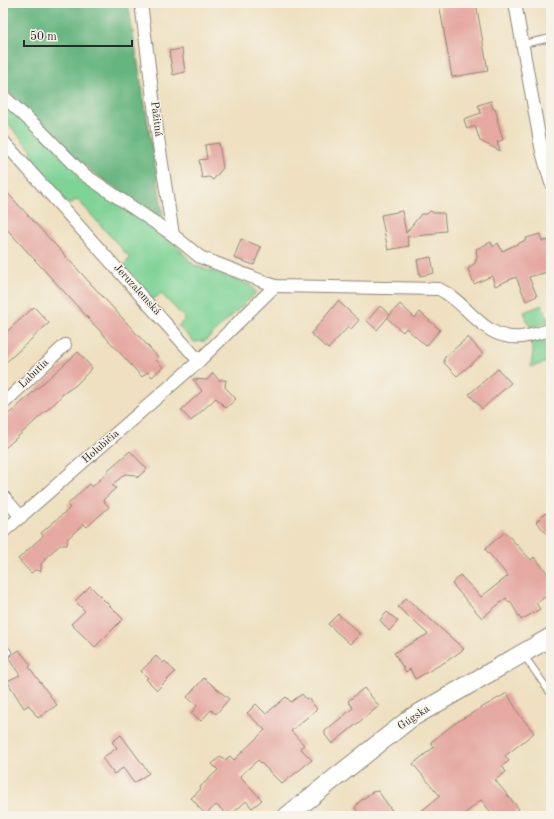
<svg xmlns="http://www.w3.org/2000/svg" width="554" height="819" font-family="'Old Standard TT',serif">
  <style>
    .green { fill: #7ed396; stroke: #547f60 }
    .forest { fill: #66b57f; stroke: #487055 }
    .building { fill: #e5a9a2 }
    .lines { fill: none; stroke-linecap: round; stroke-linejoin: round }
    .lane-casing { stroke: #8c8676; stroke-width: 8 }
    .street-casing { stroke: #8c8676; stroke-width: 14 }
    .secondary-casing { stroke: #8c8676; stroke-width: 20 }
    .lane { stroke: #fff; stroke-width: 6 }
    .street { stroke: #fff; stroke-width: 12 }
    .secondary { stroke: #fff; stroke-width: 18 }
    .labels { text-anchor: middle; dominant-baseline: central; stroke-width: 3; stroke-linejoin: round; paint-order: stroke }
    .street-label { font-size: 11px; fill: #2b2b2b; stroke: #f7f3e8 }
  </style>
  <rect width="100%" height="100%" fill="#f7f3e8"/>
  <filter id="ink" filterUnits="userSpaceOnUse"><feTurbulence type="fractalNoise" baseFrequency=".025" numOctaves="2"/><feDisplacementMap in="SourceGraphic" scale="8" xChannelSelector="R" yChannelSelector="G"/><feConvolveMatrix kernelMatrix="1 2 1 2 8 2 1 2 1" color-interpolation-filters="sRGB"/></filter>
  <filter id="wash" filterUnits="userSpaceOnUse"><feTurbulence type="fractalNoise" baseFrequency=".012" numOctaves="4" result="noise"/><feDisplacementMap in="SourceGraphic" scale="16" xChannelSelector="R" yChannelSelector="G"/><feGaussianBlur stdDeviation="0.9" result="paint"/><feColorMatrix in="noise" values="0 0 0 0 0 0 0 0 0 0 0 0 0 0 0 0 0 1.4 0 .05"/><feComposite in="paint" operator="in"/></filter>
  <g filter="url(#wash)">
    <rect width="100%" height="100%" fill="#eee0c0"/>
    <g class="green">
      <polygon points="3,103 171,240 194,265 251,285 256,293 205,341 194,342 178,326 185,319 161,293 153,300 123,266 130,258 77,199 69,205 26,159 32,151 3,118"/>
      <polygon points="542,305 549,322 530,327 524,312"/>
      <polygon points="551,336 551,361 531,367 533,351 530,341"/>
    </g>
    <polygon class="forest" points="3,3 128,3 164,220 89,170 9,93 3,89"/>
    <g id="blocks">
      <g class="building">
        <polygon points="439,3 476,3 488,71 452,77"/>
        <polygon points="182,49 185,72 173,75 169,51"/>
        <polygon points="491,101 493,109 495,109 498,119 497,119 503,140 497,142 500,151 480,141 475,126 467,129 464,119 481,113 478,105"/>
        <polygon points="219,143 223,168 213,180 209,177 202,178 199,160 207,159 205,145"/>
        <polygon points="3,188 158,357 156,360 163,367 152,377 147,372 142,377 3,225"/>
        <polygon points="402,211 406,233 421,214 427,214 430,211 434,213 444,213 446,231 436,232 436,234 407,237 409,246 388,250 381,215"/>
        <polygon points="540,234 542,241 547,240 551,256 551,271 529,277 537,296 526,301 516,277 495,286 492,276 474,284 468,269 475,263 477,257 476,249 491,242 493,247 498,243 502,251 526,240 526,238"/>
        <polygon points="241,239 261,247 254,265 234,258"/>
        <polygon points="431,257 434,273 420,276 417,260"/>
        <polygon points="338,301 359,320 351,329 348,327 328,349 311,334"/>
        <polygon points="400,304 415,318 420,312 440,330 426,346 406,328 403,332 387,318"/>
        <polygon points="380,306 390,315 377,330 367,321"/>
        <polygon points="34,307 49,323 3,365 3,335"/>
        <polygon points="468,337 483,354 457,376 444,363 444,358"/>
        <polygon points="78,352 92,368 76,385 63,394 56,402 3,450 3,419"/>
        <polygon points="498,369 511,383 482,409 469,394"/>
        <polygon points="213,373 219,380 226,380 225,387 236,399 226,408 216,398 191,421 181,410 202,391 193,379 207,380"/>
        <polygon points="130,451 147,469 137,478 135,475 125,474 112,485 116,488 103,500 109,507 87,527 84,524 68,538 67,545 60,545 44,559 45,560 41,564 41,571 35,570 31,573 18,559 43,536 41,533 70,508 67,505 89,484 92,487 109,471 108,470"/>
        <polygon points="545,513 551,520 551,538 536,522"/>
        <polygon points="505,532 531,560 534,557 551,577 551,593 536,603 540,609 521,620 510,601 508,602 506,598 482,618 452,584 460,575 481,597 508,576 485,549"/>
        <polygon points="90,586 123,619 95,647 71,624 85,611 75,601"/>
        <polygon points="406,598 464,649 447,661 415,679 410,669 406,672 394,653 428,634 398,607"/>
        <polygon points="387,612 398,621 389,631 380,620"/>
        <polygon points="338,614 360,634 350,644 328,624"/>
        <polygon points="19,650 31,665 29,667 57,705 38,718 29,705 24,708 7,681 20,675 8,658"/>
        <polygon points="156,656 163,663 165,661 175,672 157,690 146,679 148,678 141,671"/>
        <polygon points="204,678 229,699 216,714 211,710 201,721 191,713 197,706 187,697"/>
        <polygon points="364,688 379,706 332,744 325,735 325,731 353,708 348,701"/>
        <polygon points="507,693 519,714 534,733 505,756 509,761 502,766 506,772 495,780 519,809 510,816 494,816 481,800 462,816 415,816 440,796 413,764 434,747 431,742 455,723"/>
        <polygon points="302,694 306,699 308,698 317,709 291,731 304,745 300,748 312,760 282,784 258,760 240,776 262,800 252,808 246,801 230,816 228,816 218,806 218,807 216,805 206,814 198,807 197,804 191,798 201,789 200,787 218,770 212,764 221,756 225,760 230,756 234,760 265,730 247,713 256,704 266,714 286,697 291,702"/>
        <polygon points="121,735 149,773 134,783 123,768 114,774 102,758 117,748 112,742"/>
        <polygon points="378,791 396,816 361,816 355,808 358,803 372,792"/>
      </g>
    </g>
  </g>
  <g filter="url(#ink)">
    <use href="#blocks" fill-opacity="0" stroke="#8c8676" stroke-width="1"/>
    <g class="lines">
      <defs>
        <g id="lane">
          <polyline points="523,44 551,38"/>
          <polyline points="3,646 8,652"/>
          <polyline points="523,654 551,694"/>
        </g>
        <g id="street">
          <polyline points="141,3 158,138 173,235"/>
          <polyline points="515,3 542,152 551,183"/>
          <path d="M3,96l35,32 44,45 91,62 27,22 75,29 164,3c30,14 44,52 82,48 10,-1 20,-5 30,-7"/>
          <polyline points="3,141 199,361"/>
          <polyline points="3,404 65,345"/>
          <polyline points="3,496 21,517"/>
          <polyline points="3,532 199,361 275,286"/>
        </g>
        <polyline id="secondary" points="287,816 411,718 551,637"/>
      </defs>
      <use href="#lane" class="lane-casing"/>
      <use href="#street" class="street-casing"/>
      <use href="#secondary" class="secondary-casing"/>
      <use href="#lane" class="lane"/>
      <use href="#street" class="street"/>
      <use href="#secondary" class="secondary"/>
    </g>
  </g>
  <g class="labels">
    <g class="street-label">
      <text transform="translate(156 119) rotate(83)">Pažitná</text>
      <text transform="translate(137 290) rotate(48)">Jeruzalemská</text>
      <text transform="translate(34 374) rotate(-44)">Labutia</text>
      <text transform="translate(101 447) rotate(-41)">Holubičia</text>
      <text transform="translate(414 718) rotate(-34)">Gúgska</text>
    </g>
  </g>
  <rect width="554" height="819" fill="none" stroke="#f7f3e8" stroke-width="16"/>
  <path d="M24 40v6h108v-6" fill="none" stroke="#2b2b2b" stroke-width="2"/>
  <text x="30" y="40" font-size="12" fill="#2b2b2b" stroke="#f7f3e8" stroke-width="3" paint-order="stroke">50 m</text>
</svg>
